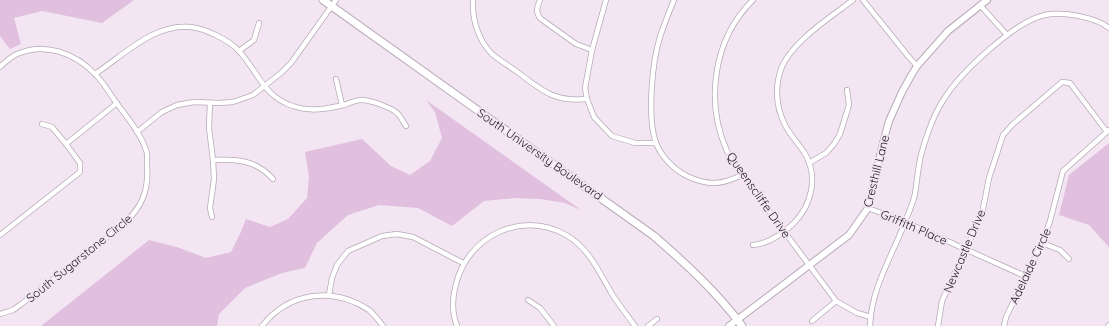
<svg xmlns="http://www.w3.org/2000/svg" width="1109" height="326" font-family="Quicksand,sans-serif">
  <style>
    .green { fill: #e0bfdf }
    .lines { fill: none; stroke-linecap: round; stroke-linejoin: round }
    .minor-casing { stroke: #b6aab6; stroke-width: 6 }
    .tertiary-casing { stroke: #b6aab6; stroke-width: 8 }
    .primary-casing { stroke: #b6aab6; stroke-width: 9 }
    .minor { stroke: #fff; stroke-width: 4.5 }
    .tertiary { stroke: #fff; stroke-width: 6 }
    .primary { stroke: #fff; stroke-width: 7 }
    .labels { text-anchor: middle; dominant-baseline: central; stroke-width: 4; stroke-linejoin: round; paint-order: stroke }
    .street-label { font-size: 12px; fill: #1e191e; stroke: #f3e6f2 }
  </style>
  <rect width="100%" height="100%" fill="#f3e6f2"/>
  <g class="green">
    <polygon points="0,0 134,0 102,23 42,11 14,18 21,44 10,49 0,36"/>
    <polygon points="426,100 581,210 565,203 540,199 516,198 484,201 452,226 418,208 379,205 348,215 317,243 305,268 282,273 245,288 219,314 217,326 41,326 149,240 177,247 206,258 231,252 240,234 246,219 270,227 288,219 307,198 309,177 305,152 362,139 391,166 410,175 430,161 442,138 435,112"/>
    <polygon points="1109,143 1109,247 1089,225 1059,215 1069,175"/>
  </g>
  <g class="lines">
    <defs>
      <g id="minor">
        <path d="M473,0c-1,19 5,40 19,54 8,7 19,13 28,20 24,18 35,28 67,25"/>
        <path d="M540,0c-3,7 -5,13 1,19l35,25 16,6"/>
        <polyline points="606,0 592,50 585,88 587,99 594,117 612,136 635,143 656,143"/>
        <path d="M674,0c-5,12 -10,25 -14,37 -8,25 -13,81 -4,106 5,13 18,27 31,33 21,10 34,9 55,-1"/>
        <path d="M753,0c-40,39 -48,102 -26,151 4,8 10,16 15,24l94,126 21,12 14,4"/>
        <polyline points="863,0 908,56 917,66"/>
        <polyline points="980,5 1007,35"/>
        <polyline points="239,51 254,40 259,23"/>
        <path d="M0,67c5,-5 11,-10 17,-13 28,-12 58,-1 78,20 8,8 14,18 20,27 11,15 25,31 31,49 2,4 1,10 1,15 2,26 -5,42 -24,60l-103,80 -7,5 -13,4"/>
        <path d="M95,74c29,-19 59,-51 96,-47 15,2 38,13 48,24 19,21 25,46 54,55 17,6 34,3 51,-1 5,-2 12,-5 18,-5 8,0 31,8 36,14 3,3 6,9 8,12"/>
        <polyline points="336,79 342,105"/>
        <polyline points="210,103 209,128 213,160 214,179 210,208 212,217"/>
        <polyline points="137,132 162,112 177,105 194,102 219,103 233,102 253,95 281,73 291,63 336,0"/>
        <polyline points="66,144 117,103"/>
        <path d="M213,160c24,-1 43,0 60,19"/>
        <polyline points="809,163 826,153 834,144 840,134 849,105 847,90"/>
        <polyline points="868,208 905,222 1025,276"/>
        <polyline points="0,235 80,172 80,163 66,144 52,127 42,124"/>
        <polyline points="1042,243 1060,250 1069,259"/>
        <path d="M753,245c15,-1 29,-11 40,-21 19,-19 26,-48 11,-72 -6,-9 -14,-17 -19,-27 -9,-18 -10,-38 -4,-56 10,-27 50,-52 72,-69"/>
        <polyline points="329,295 332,278 337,265 348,251 382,236 397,234 413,237 463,263"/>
        <polyline points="528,300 540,308 554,326"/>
        <polyline points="812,321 836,301"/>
        <path d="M262,326c27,-34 71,-40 107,-16 5,4 10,11 14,16"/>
        <path d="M457,326c-5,-13 -5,-28 -1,-42 12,-48 65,-74 110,-49 23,13 33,37 46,59 7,11 15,21 23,32"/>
        <polyline points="648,326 657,319"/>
        <path d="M870,326c1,-39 24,-73 37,-109 3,-7 6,-15 8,-23 2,-13 3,-26 6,-39 5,-18 12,-40 23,-56 16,-26 71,-78 101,-84 17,-4 50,2 64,13"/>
        <polyline points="938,326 942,301 982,214 989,178 1003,135 1012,125 1062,82 1070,83 1107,132"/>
        <polyline points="1004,326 1006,317 1042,243 1050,221 1063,171 1109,130"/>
        <polyline points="1108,326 1109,325"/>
      </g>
      <polyline id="tertiary" points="729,326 849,235 868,208 883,143 889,121 902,92 912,74 917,66 948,31 987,0"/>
      <path id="primary" d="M323,0l331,236c32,28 63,56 88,90"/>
    </defs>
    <use href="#minor" class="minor-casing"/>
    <use href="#tertiary" class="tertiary-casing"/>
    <use href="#primary" class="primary-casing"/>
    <use href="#minor" class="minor"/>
    <use href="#tertiary" class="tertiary"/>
    <use href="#primary" class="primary"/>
  </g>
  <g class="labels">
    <g class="street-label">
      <text transform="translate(540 154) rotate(35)">South University Boulevard</text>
      <text transform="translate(876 171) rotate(-76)">Cresthill Lane</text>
      <text transform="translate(759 195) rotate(55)">Queenscliffe Drive</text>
      <text transform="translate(914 227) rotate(23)">Griffith Place</text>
      <text transform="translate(964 251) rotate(-67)">Newcastle Drive</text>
      <text transform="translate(79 258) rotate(-39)">South Sugarstone Circle</text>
      <text transform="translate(1030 266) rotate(-65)">Adelaide Circle</text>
    </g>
  </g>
</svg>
